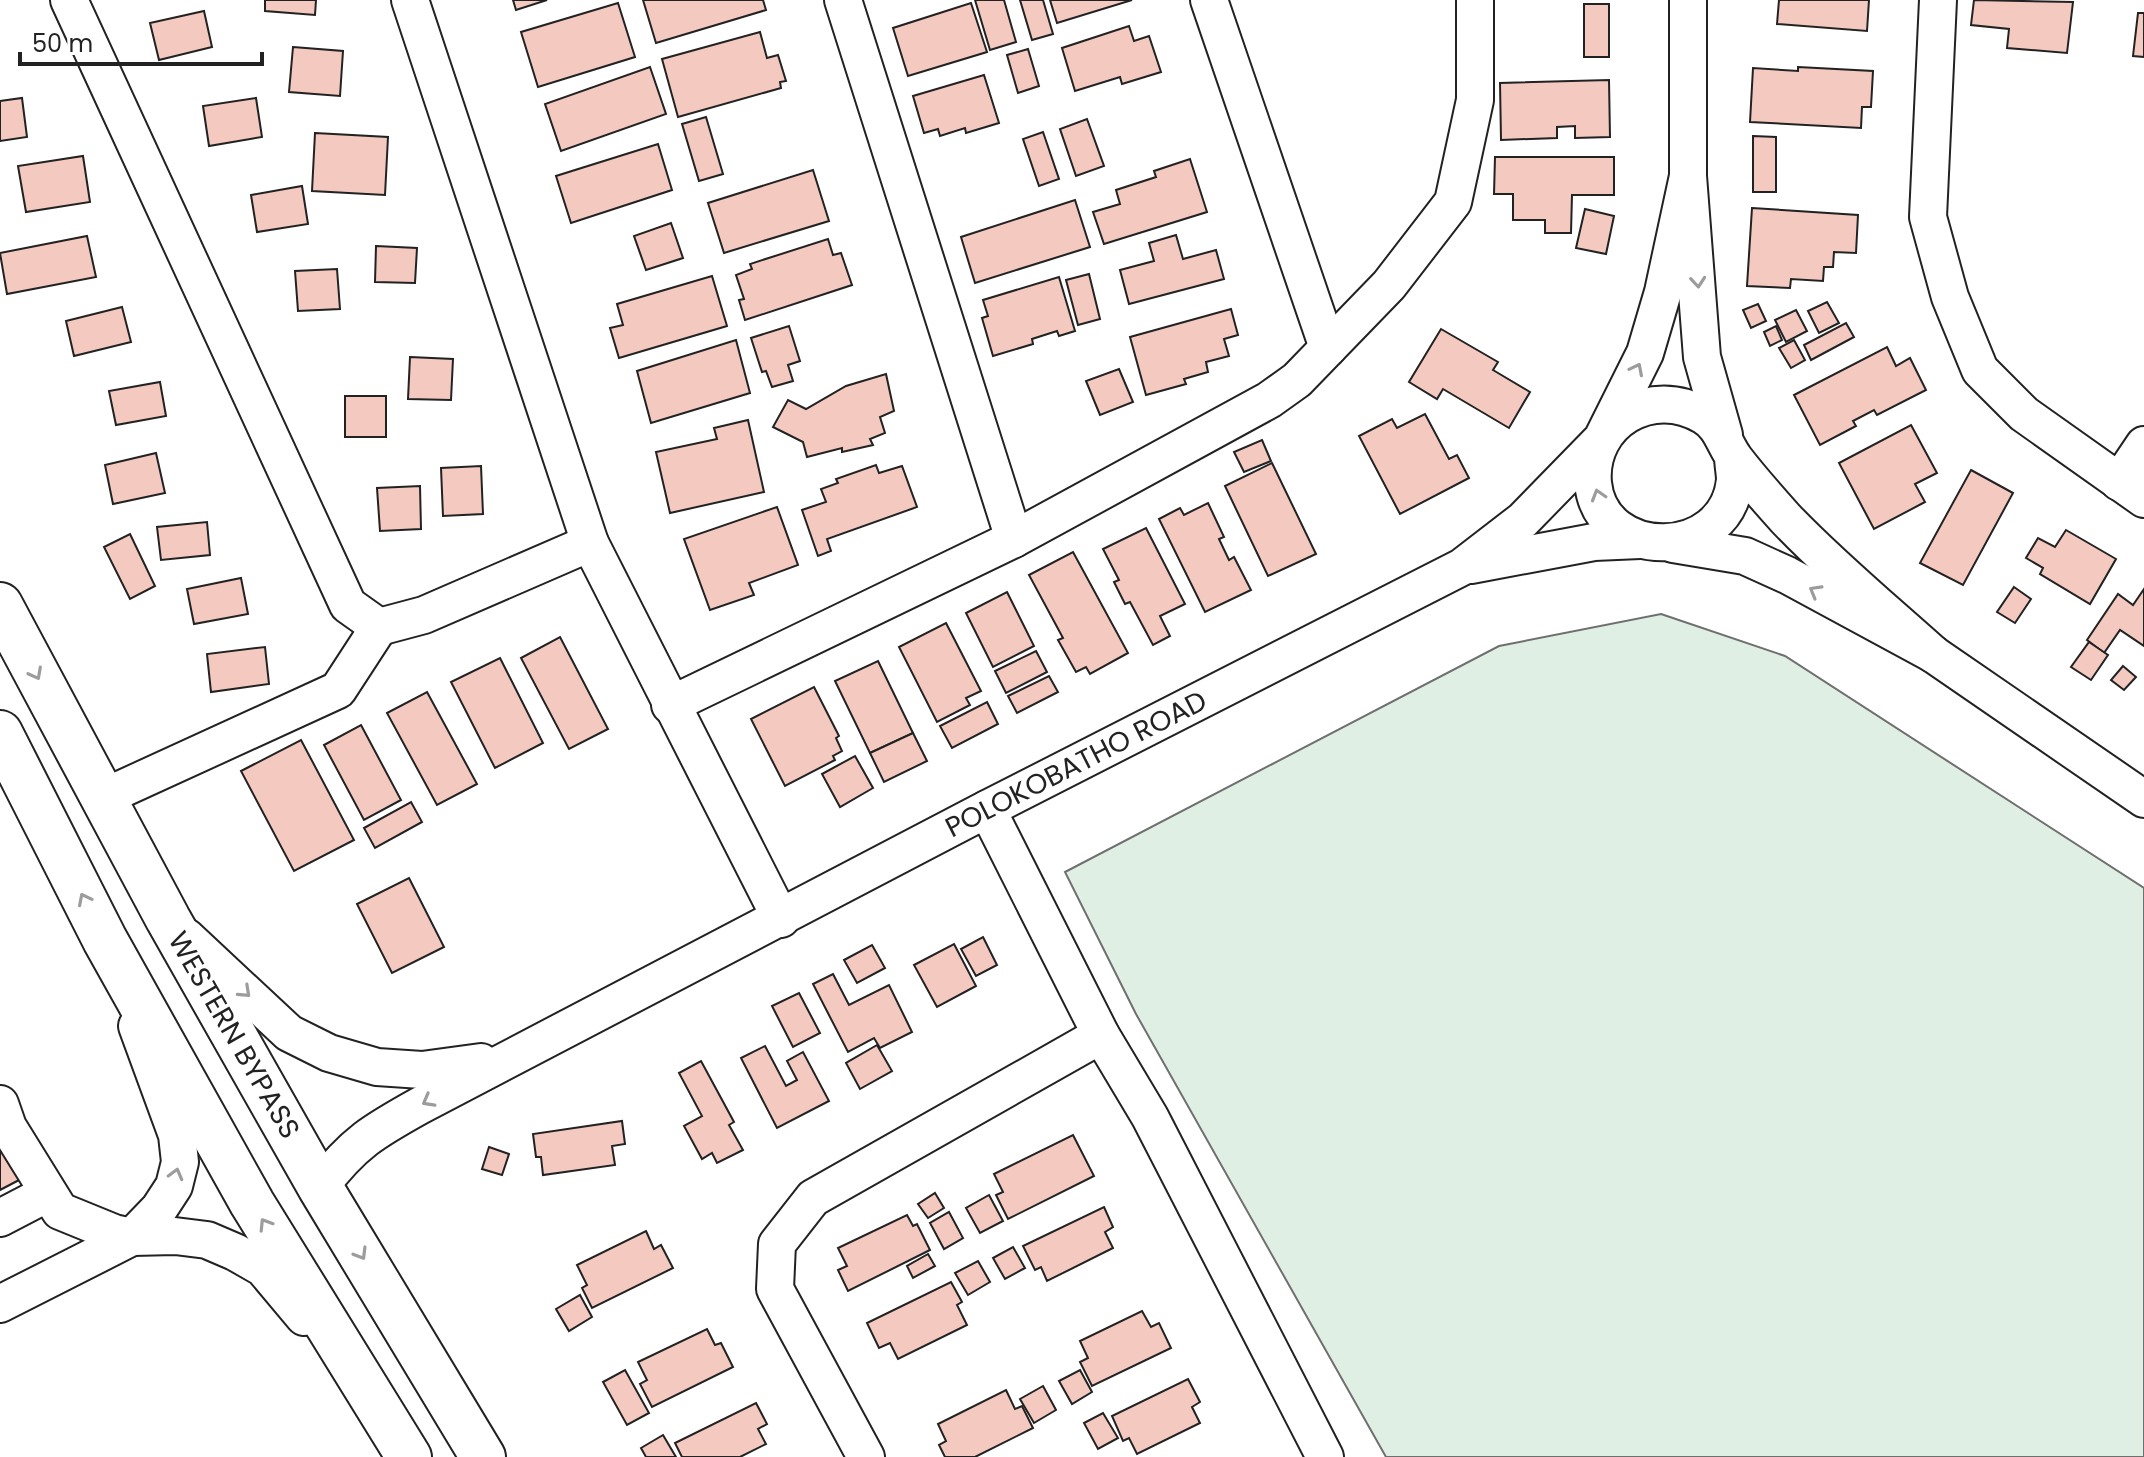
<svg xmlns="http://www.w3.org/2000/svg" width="2144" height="1457" font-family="Poppins,sans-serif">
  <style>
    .green { fill: #e0efe3; stroke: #6f6f6f; stroke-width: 2 }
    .building { fill: #f3c9c0; stroke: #222; stroke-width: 2 }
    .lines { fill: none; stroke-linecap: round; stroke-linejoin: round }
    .minor-casing { stroke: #222; stroke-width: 40 }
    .highway-casing { stroke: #222; stroke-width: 48 }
    .minor { stroke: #fff; stroke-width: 36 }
    .highway { stroke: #fff; stroke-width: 44 }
    .oneway { stroke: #9c9c9c }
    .labels { text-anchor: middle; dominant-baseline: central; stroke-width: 6; stroke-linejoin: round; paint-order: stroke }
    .street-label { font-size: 28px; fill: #222; stroke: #fff }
  </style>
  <rect width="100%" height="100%" fill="#fff"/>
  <polygon class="green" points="1661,614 1785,656 2144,888 2144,1457 1386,1457 1136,1014 1065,872 1499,646"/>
  <g class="building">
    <polygon points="265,0 316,0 315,15 265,11"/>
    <polygon points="513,0 547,0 516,10"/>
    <polygon points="643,0 763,0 766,10 656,43"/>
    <polygon points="975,0 1004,0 1016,42 990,50"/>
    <polygon points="1020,0 1043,0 1053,34 1032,40"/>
    <polygon points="1050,0 1132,0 1057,23"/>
    <polygon points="1779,0 1869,0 1867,31 1777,24"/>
    <polygon points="1974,0 2073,2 2067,53 2007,48 2009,29 1971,25"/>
    <polygon points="618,3 635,57 538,87 521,32"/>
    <polygon points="971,3 987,52 908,76 893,28"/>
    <rect x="1584" y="4" width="25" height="53"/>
    <polygon points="204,11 212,47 159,60 150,23"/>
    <polygon points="2138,13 2144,13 2144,57 2133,56"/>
    <polygon points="1129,26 1134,41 1149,36 1161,72 1122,84 1120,77 1075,91 1062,48"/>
    <polygon points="760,32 767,58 778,55 786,81 780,82 781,88 678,117 662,59"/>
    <polygon points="293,47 343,51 340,96 289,92"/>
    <polygon points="1028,49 1039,86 1018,93 1007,55"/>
    <polygon points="650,67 666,114 561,151 545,104"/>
    <polygon points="1798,67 1873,71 1871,107 1862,107 1861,128 1750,122 1753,68 1798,71"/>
    <polygon points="984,75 999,123 966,133 965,128 940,136 938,129 924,133 913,96"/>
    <polygon points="1609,80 1610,137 1575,138 1575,126 1557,127 1557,138 1501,140 1500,83"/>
    <polygon points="22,98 27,137 0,141 0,101"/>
    <polygon points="256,98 262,137 209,146 203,106"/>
    <polygon points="706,117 723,174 699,181 682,124"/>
    <polygon points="1087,119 1104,166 1076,176 1060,129"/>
    <polygon points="1043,132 1059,179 1039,186 1023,139"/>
    <polygon points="315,133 388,137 385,195 312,191"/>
    <polygon points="1753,136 1776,137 1776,192 1753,192"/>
    <polygon points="658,144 672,190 571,223 556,176"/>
    <polygon points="83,156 90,202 26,212 18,166"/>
    <polygon points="1495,157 1614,157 1614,195 1572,195 1571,233 1545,233 1545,220 1513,220 1513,194 1494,194"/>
    <polygon points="1190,159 1207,212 1104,244 1093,212 1120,204 1116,190 1156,177 1154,171"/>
    <polygon points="813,170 829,221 724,253 708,203"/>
    <polygon points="302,186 308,224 257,232 251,195"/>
    <polygon points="1075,200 1090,247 975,283 961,237"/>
    <polygon points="1752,208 1858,215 1856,253 1834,252 1833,267 1824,267 1823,281 1791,279 1790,288 1747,286"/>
    <polygon points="1585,209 1614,216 1606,254 1576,248"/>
    <polygon points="671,223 683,258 646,270 634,236"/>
    <polygon points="1176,235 1183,259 1216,250 1224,279 1129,304 1120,270 1154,261 1149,243"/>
    <polygon points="87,236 96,277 7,294 0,253"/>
    <polygon points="828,239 833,255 841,253 852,285 745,320 739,300 744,299 736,275 752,269 750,264"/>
    <polygon points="376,246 417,248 415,283 375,282"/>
    <polygon points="337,269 340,309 298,311 295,271"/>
    <polygon points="1089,274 1100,319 1078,325 1066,280"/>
    <polygon points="712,276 727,326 619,358 610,328 623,325 617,304"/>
    <polygon points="1059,277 1075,331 1059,336 1057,331 1032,339 1033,344 993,356 982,318 988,316 983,300"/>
    <polygon points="1827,302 1839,323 1819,333 1808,311"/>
    <polygon points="1758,304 1766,321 1751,328 1743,310"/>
    <polygon points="122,307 131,342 74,356 66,321"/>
    <polygon points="1231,309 1238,335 1224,339 1229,356 1206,362 1208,372 1184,379 1186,384 1146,395 1130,337"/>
    <polygon points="1796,310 1807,331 1786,342 1775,320"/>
    <polygon points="1846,323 1854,337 1811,360 1804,345"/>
    <polygon points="789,326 800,361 788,365 793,381 772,387 766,371 762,372 751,338"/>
    <polygon points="1776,326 1782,340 1770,346 1764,332"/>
    <polygon points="1441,329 1498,362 1493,370 1530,392 1509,428 1443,389 1437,399 1409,382"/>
    <polygon points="736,340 750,393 651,423 637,371"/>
    <polygon points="1794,340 1805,360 1791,368 1779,348"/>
    <polygon points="1887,347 1896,366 1910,358 1926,390 1877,415 1874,410 1853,421 1856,426 1820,445 1794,395"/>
    <polygon points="410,357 453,359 451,400 408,399"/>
    <polygon points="1119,369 1133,402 1100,415 1086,381"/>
    <polygon points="886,374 894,411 880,417 885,433 870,439 873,445 842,452 842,448 807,457 803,442 773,427 788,400 806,409 846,386"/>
    <polygon points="160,382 166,416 116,425 109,391"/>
    <rect x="345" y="396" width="41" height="41"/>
    <polygon points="1425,414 1449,459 1457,455 1469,478 1400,514 1359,436 1392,419 1397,428"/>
    <polygon points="748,420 764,492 670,513 656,452 717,439 714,428"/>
    <polygon points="1911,425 1937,473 1915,484 1925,502 1874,529 1839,463"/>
    <polygon points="1262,440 1271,461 1244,472 1234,452"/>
    <polygon points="156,453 165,493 113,504 105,465"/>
    <polygon points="1272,463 1316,554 1268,576 1225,486"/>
    <polygon points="876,465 879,473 902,466 917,507 827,539 831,551 818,556 802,510 826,502 821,489 838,483 836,479"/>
    <polygon points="481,466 483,514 443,516 441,468"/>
    <polygon points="1971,470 2013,493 1963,585 1920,563"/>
    <polygon points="420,486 421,529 380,531 377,488"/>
    <polygon points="1208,503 1224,537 1219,539 1229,560 1234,557 1251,590 1205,612 1159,519 1180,508 1184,515"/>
    <polygon points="777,507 798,565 749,583 754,595 710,610 684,539"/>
    <polygon points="207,522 210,555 161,560 157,527"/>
    <polygon points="1146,528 1185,604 1160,616 1170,636 1153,645 1130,602 1125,604 1114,582 1119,580 1103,549"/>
    <polygon points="2066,530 2116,559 2090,604 2040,574 2043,568 2026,558 2038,538 2055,547"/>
    <polygon points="130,534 155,586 130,599 104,547"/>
    <polygon points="1073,552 1128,653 1090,674 1086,667 1076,672 1058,640 1063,638 1029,575"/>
    <polygon points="241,578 248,614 194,624 187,589"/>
    <polygon points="2014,587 2031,599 2015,623 1997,612"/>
    <polygon points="2144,589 2144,646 2120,630 2104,653 2087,640 2118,594 2133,605"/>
    <polygon points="1007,592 1034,646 993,667 966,613"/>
    <polygon points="946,623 981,691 966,698 970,705 937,722 899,647"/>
    <polygon points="560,637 608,729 569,749 521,658"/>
    <polygon points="2089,642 2108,655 2091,680 2071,667"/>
    <polygon points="265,647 269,684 211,692 207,654"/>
    <polygon points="1036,651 1047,672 1006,693 995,671"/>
    <polygon points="500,658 543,743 495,768 451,682"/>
    <polygon points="878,661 913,733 870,753 835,681"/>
    <polygon points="2123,666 2136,677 2124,690 2111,680"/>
    <polygon points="1049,676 1058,692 1017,713 1008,696"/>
    <polygon points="814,687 839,736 836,738 842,751 833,756 835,760 785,786 751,719"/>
    <polygon points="427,692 477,784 437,805 387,713"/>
    <polygon points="987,702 998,724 952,748 940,726"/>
    <polygon points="361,725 401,800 364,820 324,745"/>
    <polygon points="913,733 927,761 884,782 870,753"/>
    <polygon points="301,740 354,840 294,871 241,771"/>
    <polygon points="855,756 873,788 840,807 822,774"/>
    <polygon points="411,802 422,822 375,848 364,828"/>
    <polygon points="409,878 444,947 392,973 357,904"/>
    <polygon points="983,937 997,965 976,976 961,949"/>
    <polygon points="954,944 976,986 937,1007 914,965"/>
    <polygon points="872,945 885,968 857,983 844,960"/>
    <polygon points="833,974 849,1005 889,985 912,1032 880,1048 874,1038 848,1052 813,984"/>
    <polygon points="799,993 820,1033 793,1047 772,1006"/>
    <polygon points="877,1045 892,1071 860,1089 846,1063"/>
    <polygon points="765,1046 786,1086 797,1080 787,1061 803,1052 829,1101 777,1128 741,1058"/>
    <polygon points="701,1061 734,1122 729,1125 743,1150 717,1163 712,1153 702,1159 684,1126 702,1116 679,1073"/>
    <polygon points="622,1121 625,1144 612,1146 615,1165 543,1175 541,1157 536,1157 533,1134"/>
    <polygon points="1073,1135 1094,1176 1008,1219 996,1195 1003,1192 994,1174"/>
    <polygon points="0,1146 21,1179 0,1190"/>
    <polygon points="489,1147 509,1154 502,1175 482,1169"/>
    <polygon points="935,1193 944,1208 928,1218 918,1204"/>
    <polygon points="989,1195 1003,1221 980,1233 966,1208"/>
    <polygon points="1104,1207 1113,1227 1105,1232 1113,1248 1047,1281 1041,1267 1035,1270 1023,1246"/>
    <polygon points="949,1212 963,1238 944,1249 930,1223"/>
    <polygon points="907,1215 913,1226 917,1224 930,1250 848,1291 838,1270 847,1266 838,1248"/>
    <polygon points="646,1231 654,1249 661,1245 673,1268 592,1308 582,1288 587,1285 577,1265"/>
    <polygon points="1013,1247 1025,1268 1005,1279 993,1258"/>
    <polygon points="928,1254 935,1266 913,1278 907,1266"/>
    <polygon points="978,1261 990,1282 968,1295 955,1273"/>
    <polygon points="951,1282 962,1302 957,1305 967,1325 898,1359 890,1343 879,1348 867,1323"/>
    <polygon points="580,1295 592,1317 569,1331 556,1309"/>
    <polygon points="1142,1311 1151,1327 1159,1323 1171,1348 1092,1386 1080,1362 1088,1358 1080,1341"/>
    <polygon points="707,1329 715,1345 721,1343 733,1367 652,1407 640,1384 647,1380 638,1362"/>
    <polygon points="625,1370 649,1413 627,1425 603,1382"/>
    <polygon points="1080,1370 1092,1392 1072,1404 1059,1381"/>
    <polygon points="1188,1379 1200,1402 1192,1407 1200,1423 1137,1454 1129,1438 1123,1441 1112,1416"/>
    <polygon points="1043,1386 1056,1410 1034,1423 1020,1399"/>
    <polygon points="1006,1390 1015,1409 1022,1406 1033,1428 975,1457 945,1457 939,1445 946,1441 938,1424"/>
    <polygon points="756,1403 767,1424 758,1429 766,1444 740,1457 682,1457 675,1443"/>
    <polygon points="1103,1413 1118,1438 1098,1449 1084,1423"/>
    <polygon points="663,1435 676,1457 646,1457 641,1448"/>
  </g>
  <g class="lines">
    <defs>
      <g id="minor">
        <polyline points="69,0 348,605 379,627 424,615 590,543"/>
        <polyline points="410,0 590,543 781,919"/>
        <polyline points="843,0 1014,539"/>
        <polyline points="1209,0 1328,348"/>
        <polyline points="1688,0 1688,176 1702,357 1724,435"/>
        <polyline points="1938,0 1928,217 1950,297 1980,370 2024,414 2144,499"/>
        <path d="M1733,456c0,8 2,17 2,24 -8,82 -134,83 -142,3 -5,-61 59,-99 111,-67 17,10 20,28 31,43 16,21 34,41 51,60 46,48 98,91 147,135"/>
        <polyline points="2119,482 2144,445"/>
        <polyline points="1673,544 1745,556 1787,575 1933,654 2144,799"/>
        <polyline points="1471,565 1594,542 1640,540"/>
        <polyline points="670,705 1014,539 1269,400 1297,380 1389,285 1453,202 1475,100 1475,0"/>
        <polyline points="102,798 338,690 379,627"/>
        <polyline points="987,809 1101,1035 1150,1117 1325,1457"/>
        <polyline points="186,937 289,1033 329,1053 377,1067 422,1070 481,1062"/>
        <polyline points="0,1104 8,1127 60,1211 114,1233 132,1237 175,1236 207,1240 235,1252 263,1268 304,1317"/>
        <path d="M320,1187c33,-44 54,-56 101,-82l566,-296 475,-242 61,-47 79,-81 43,-86 18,-61 25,-116"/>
        <polyline points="0,1218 48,1193"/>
        <polyline points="0,1304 132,1237 159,1209 174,1186 180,1162 177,1135 137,1026"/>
        <polyline points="866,1457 775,1289 777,1244 813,1198 1101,1035"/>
      </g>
      <g id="highway">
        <polyline points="0,605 168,919 320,1187 483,1457"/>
        <polyline points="0,733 105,940 252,1203 409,1457"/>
      </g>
    </defs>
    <use href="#minor" class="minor-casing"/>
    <use href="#highway" class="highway-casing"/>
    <use href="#minor" class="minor"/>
    <use href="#highway" class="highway"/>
  </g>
  <defs><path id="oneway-chevron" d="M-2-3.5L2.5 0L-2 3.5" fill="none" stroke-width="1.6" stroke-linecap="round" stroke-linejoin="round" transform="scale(2)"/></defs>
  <g class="oneway">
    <use href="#oneway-chevron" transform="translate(1698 282) rotate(85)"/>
    <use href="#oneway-chevron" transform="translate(1637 369) rotate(-63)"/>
    <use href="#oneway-chevron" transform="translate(1598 495) rotate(-107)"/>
    <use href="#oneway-chevron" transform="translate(1815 591) rotate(-150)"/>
    <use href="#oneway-chevron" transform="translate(36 674) rotate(62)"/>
    <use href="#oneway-chevron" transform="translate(84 899) rotate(-117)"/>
    <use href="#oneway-chevron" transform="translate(245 992) rotate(43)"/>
    <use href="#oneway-chevron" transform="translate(428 1101) rotate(151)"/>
    <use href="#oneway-chevron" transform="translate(176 1174) rotate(-75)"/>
    <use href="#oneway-chevron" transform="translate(265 1224) rotate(-122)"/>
    <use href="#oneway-chevron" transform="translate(361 1254) rotate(59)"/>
  </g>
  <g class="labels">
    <g class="street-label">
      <text transform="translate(1076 764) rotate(-27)">POLOKOBATHO ROAD</text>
      <text transform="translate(234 1035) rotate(60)">WESTERN BYPASS</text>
    </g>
  </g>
  <path d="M20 52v12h242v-12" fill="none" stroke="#222222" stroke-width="4"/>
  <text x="32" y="52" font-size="24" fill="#222222" stroke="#ffffff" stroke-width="6" paint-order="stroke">50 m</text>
</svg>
